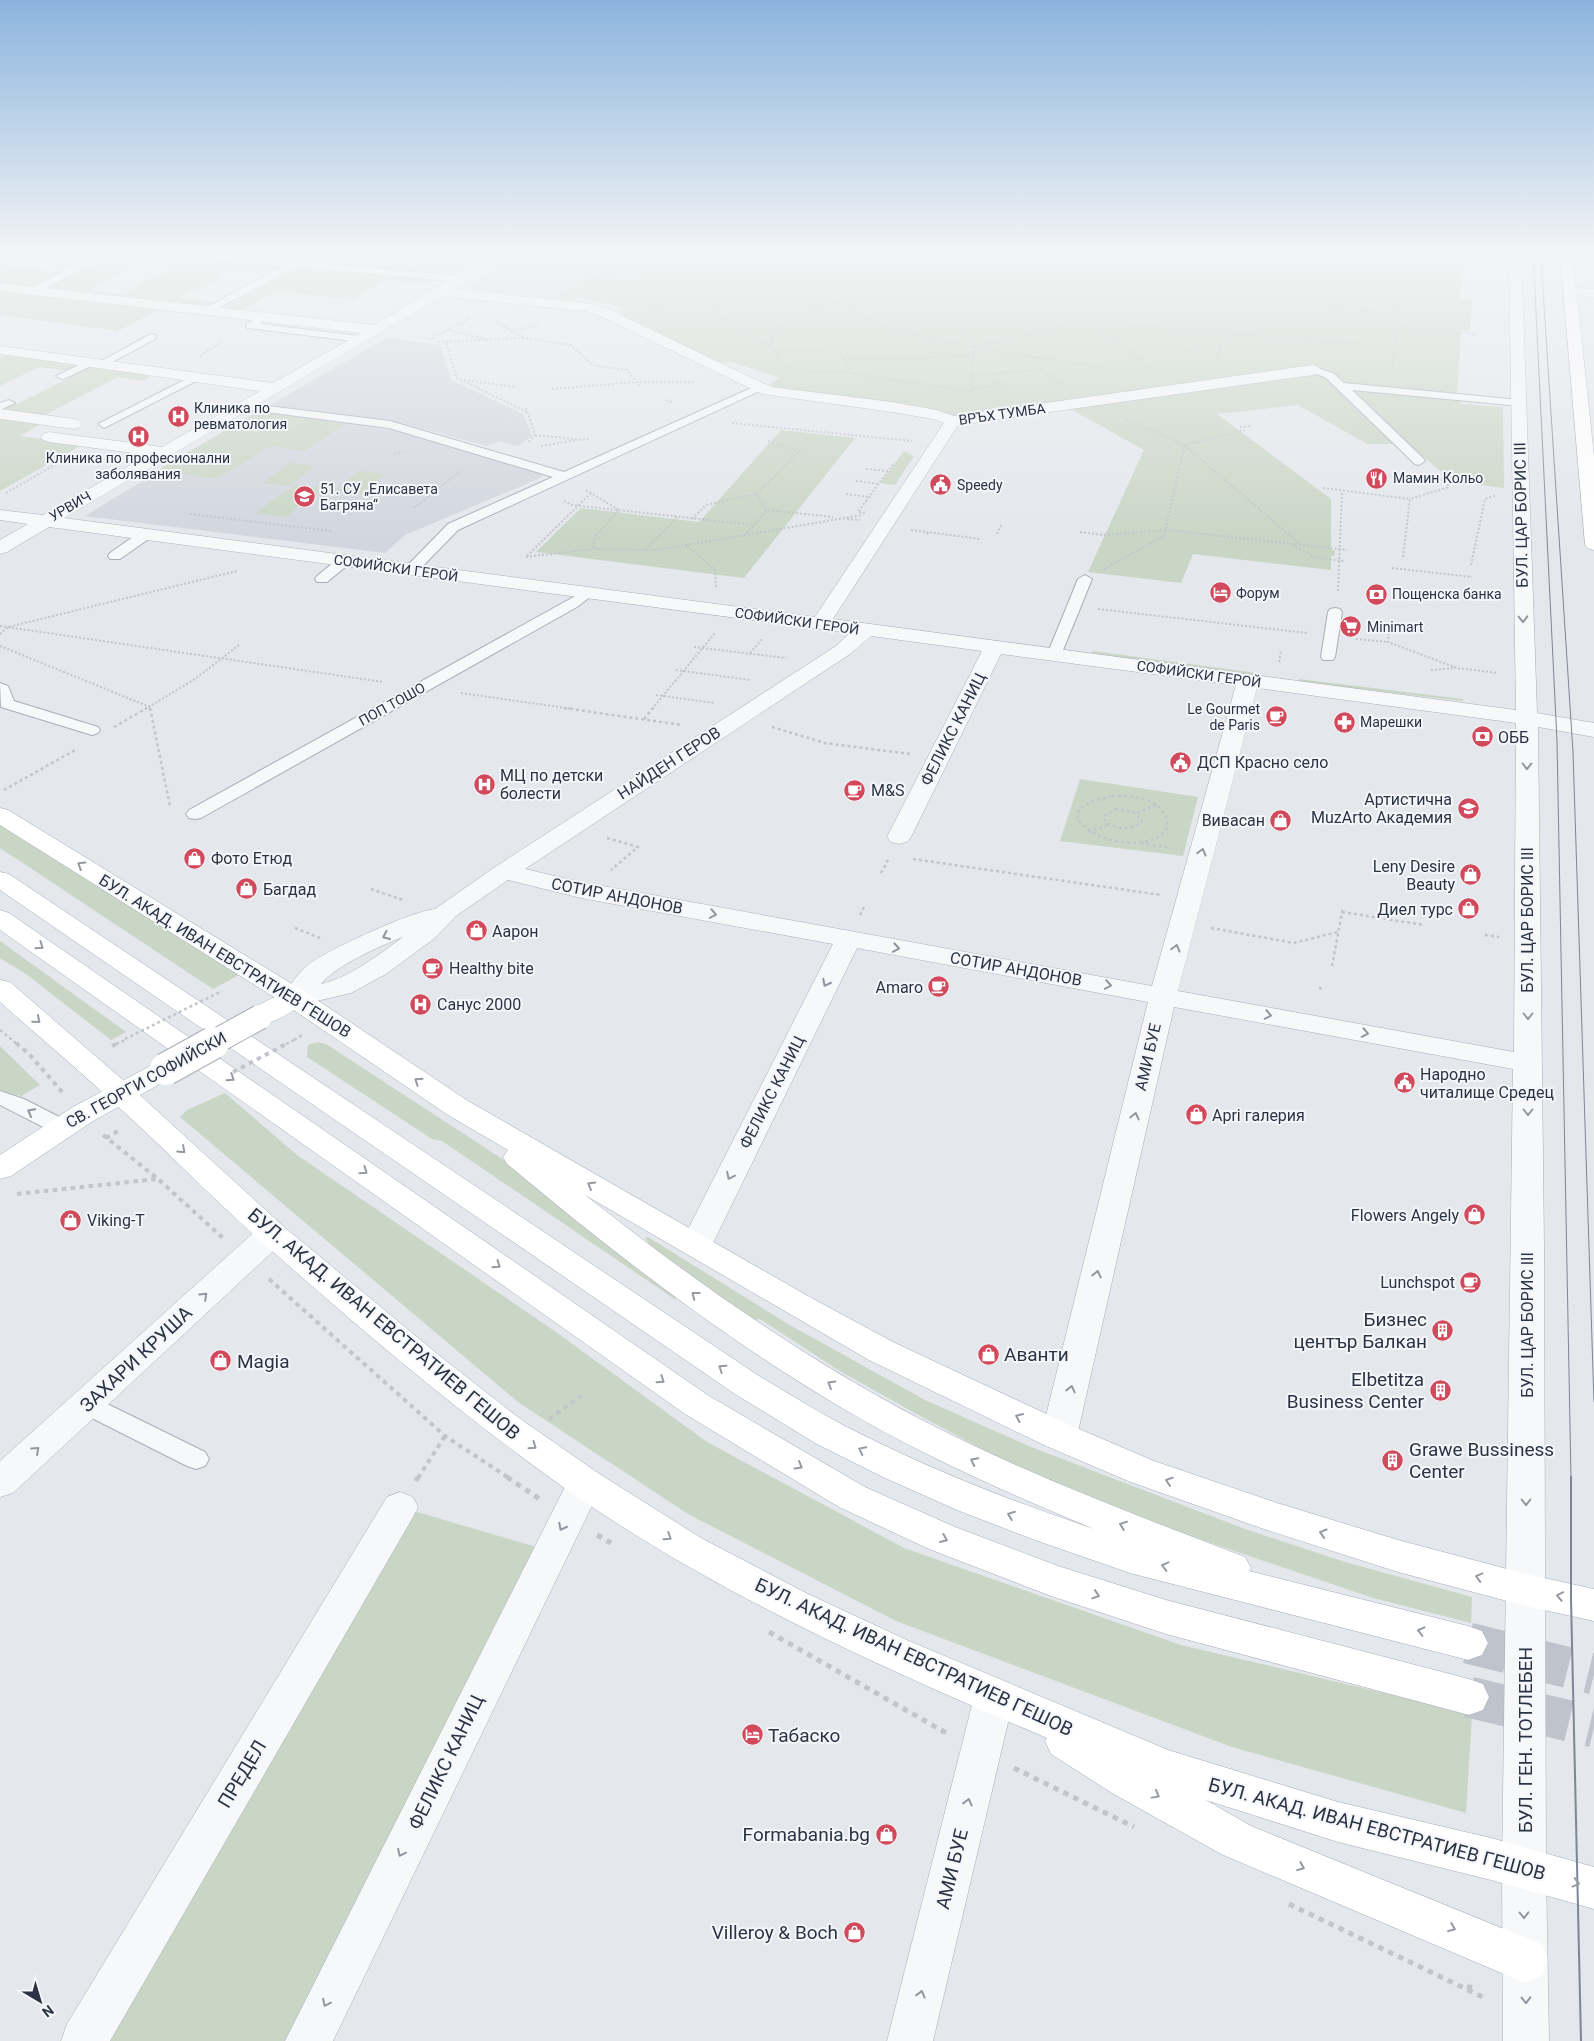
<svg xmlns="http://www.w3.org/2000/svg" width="1594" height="2041" font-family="Roboto,sans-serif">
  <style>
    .built { fill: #d2d6de }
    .green { fill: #c9d6c5; fill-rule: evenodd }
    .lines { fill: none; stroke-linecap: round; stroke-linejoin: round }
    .primary-tunnel { stroke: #bfc3cb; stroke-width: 41; stroke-dasharray: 41 21; stroke-linecap: butt }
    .service-casing { stroke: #a9aeb7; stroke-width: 2 }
    .minor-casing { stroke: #a9aeb7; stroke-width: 1 }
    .secondary-casing { stroke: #a9aeb7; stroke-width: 1 }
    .primary-casing { stroke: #a3abb8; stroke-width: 1 }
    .path-far3 { stroke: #c2c5cb; stroke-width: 2; stroke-dasharray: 2 2; stroke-linecap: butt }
    .path-far2 { stroke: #c2c5cb; stroke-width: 2.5; stroke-dasharray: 3 3; stroke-linecap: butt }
    .path-far1 { stroke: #c2c5cb; stroke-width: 4; stroke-dasharray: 4.5 4.5; stroke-linecap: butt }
    .path { stroke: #c2c5cb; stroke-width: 5; stroke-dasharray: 5.5 5.5; stroke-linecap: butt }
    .service { fill: #f7f8fa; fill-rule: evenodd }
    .minor { fill: #f7f8fa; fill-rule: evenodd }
    .secondary { fill: #fff; fill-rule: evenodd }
    .primary { fill: #fff; fill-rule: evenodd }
    .tram-far1 { stroke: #7d8696; stroke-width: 1 }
    .tram { stroke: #7d8696; stroke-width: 2 }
    .secondary-bridge-far1-casing { stroke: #a9aeb7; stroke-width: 26; stroke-linecap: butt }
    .secondary-bridge-casing { stroke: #a9aeb7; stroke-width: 34; stroke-linecap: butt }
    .path-bridge-far1 { stroke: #c2c5cb; stroke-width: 2.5; stroke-dasharray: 3 3; stroke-linecap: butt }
    .path-bridge { stroke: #c2c5cb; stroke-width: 4; stroke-dasharray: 4.5 4.5; stroke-linecap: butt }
    .secondary-bridge-far1 { stroke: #fff; stroke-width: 24 }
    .secondary-bridge { stroke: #fff; stroke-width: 32 }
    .oneway { stroke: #9196a0 }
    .oneway2 { stroke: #959aa2 }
    .labels { text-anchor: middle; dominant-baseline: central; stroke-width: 4; stroke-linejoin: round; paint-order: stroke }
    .far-poi-label { font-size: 14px; fill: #2b3445; stroke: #f4f6f9; text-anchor: start }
    .far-street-label { font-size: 14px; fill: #2b3445; stroke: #f4f6f9 }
    .street-label { font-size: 16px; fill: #2b3445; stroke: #f4f6f9 }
    .poi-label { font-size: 16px; fill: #2b3445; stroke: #f4f6f9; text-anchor: start }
    .near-poi-label { font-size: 19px; fill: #2b3445; stroke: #f4f6f9; text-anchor: end }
    .near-street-label { font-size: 19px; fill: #2b3445; stroke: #f4f6f9 }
  </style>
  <rect width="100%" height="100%" fill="#e4e7ec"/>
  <g class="built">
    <polygon points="522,251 626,251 668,254 636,279 588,275 555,299 467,288"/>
    <polygon points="387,338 440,345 451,380 523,414 532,436 518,446 500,441 487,446 402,423 270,405"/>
    <polygon points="258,411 402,431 547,473 538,479 405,535 385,553 85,516"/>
  </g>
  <g class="green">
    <path d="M37,251h74l168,15 -13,7 -37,-3 -13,7 4,1 -24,13 -5,-1 -13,8 37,4 -10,6 -165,-18 36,-16 7,-7 12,1 20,-10zM143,262l35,4 -42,19 3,1 -14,8 -36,-4z"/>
    <polygon points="160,251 488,251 449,276"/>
    <polygon points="626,251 1465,251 1463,253 1460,299 1472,300 1470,331 1461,330 1457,393 1461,404 1503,407 1504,488 1452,481 1409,444 1367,444 1298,405 1217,414 1331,499 1331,550 1335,551 1334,556 1331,556 1331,570 1193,554 1181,583 1088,572 1144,450 1058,402 956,417 777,388 769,385 780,378 731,362 720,364 619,313 624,308 582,298 571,300 555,299 588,275 636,279 668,254"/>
    <polygon points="0,265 66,272 33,289 0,285"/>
    <polygon points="298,267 433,279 426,284 386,280 354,300 275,291 241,311 221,310"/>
    <polygon points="0,288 199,311 193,314 157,311 118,331 0,315"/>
    <polygon points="8,354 84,364 70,371 39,367 0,386 0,358"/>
    <polygon points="89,365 155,374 143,381 118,377 45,415 3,409 13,403 17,404 69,378 66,377"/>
    <polygon points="258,411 346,424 304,451 271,446 217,479 158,470"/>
    <polygon points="0,418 41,424 20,436 82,445 0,491"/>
    <polygon points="781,430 855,438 744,578 536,552 581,508 699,522"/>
    <polygon points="904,451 914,456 895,485 880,483"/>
    <polygon points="290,463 316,466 289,486 263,483"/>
    <polygon points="360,471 386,474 361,494 334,491"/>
    <polygon points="295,485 325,488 285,517 255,513"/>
    <polygon points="1093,651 1256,673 1256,675 1092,653"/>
    <polygon points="1299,679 1463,699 1463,701 1299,682"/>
    <polygon points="1080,779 1198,797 1183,856 1060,841"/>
    <polygon points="0,825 239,975 213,989 0,848"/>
    <polygon points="0,941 126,1032 111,1040 26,974 0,958"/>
    <polygon points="318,1042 326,1044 513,1166 676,1293 676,1300 442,1141 432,1139 307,1057 308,1045"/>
    <polygon points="0,1046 40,1085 21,1096 0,1090"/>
    <polygon points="225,1093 297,1155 556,1332 707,1442 904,1548 1181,1645 1472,1714 1466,1813 1232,1747 896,1621 688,1514 518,1402 180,1117 187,1110"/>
    <polygon points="648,1237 788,1324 925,1400 1031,1447 1245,1529 1345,1562 1472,1597 1471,1623 1373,1598 1129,1515 1008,1463 913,1412 838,1370 760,1319 751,1320 650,1245 645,1238"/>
    <polygon points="400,1507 550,1551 308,2041 84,2041"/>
  </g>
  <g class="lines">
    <g class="primary-tunnel">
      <polyline points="1468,1643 1594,1674"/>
      <polyline points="1469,1697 1594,1727"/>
    </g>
    <defs>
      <g id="service">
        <polygon points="134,251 172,251 461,276 466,279 461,282 296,267 207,314 202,311 203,309 283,266 139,254"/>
        <polygon points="66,266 74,268 76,270 72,275 36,293 30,293 30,289 65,271 61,269"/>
        <polygon points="263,314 268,317 260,324 360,336 365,339 360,342 247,328 246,326 247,324"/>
        <polygon points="151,334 155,335 156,337 155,339 105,366 97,366 96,364"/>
        <polygon points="91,359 95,360 96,362 95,364 66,378 62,379 56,376"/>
        <polygon points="1313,367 1333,373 1344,383 1520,400 1526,403 1520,406 1352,390 1423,458 1425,461 1419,465 1415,464 1325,377 1309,372 1308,370 1309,368"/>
        <polygon points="196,374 200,375 202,377 200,379 108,426 104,428 98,424"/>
        <polygon points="760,384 764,385 766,387 764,389 458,530 416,573 411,574 404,570 406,567 448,524 553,477 389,428 243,409 237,406 243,403 390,421 564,472"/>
        <polygon points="9,400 15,403 0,410 0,403"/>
        <polygon points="145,531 152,535 150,538 120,559 110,559 108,556 110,553 140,532"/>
        <polygon points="344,557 351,561 349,564 327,582 317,582 315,579 317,576 339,558"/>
        <polygon points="1085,575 1092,579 1061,655 1059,658 1049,658 1047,655 1078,579"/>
        <polygon points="588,589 595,593 577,607 201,818 195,819 189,818 186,814 189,810"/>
        <polygon points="1335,608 1340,609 1342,612 1335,657 1333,660 1323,660 1321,657 1328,612 1330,609"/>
        <polygon points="0,683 8,686 14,701 98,727 100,730 98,733 92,735 1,707"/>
        <polygon points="0,1091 24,1099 69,1122 72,1127 69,1132 61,1134 53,1132 0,1105"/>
        <polygon points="87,1394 205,1452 209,1459 205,1466 196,1469 187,1466 78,1411 74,1404 78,1397"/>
      </g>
      <g id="minor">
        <path d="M493,251h15l-55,38 139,15 16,5 163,78 121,15 45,8 17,6 359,-51 5,2 3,3 -3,3 -5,2 -355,50 -125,194 683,91 -7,-459h12l16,462 57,10v14l-56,-10 6,519 2,623 3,172h-46l-1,-172 11,-800 -339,-62 -97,429 -5,10 -13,4 -13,-4 -5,-10 107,-434 -291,-54 -145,297 -5,8 -11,3 -11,-3 -5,-8 153,-301 -252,-46 -73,-18 -52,36 -21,22 -49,36 -35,19 -56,13 -10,-2 -4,-6c8,-11 17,-25 27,-33 19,-15 104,-54 127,-56l60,-42 341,-221 14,-13 -801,-106 -42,25 -7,2v-14l28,-16 -28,-4v-10l43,5 105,-60 -99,-13 -6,-2 -2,-3 2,-3 6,-2 113,15 98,-56 -260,-37v-8l273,37 88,-50 -361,-42v-8l374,42 82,-49zM442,296l143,15 13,4 164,79 130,18 41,7 11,4 -129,194 -751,-99zM871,636l111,15 -95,186 4,5 8,2 8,-2 4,-5 90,-183 235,31 -84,301 -571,-104 -56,-13 325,-215zM1257,688l259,35 -2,329 -336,-61zM403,937c-25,18 -52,40 -82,47 14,-18 59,-38 82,-47z"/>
        <polygon points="1571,287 1594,289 1594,297 1566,294 1564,291"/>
        <polygon points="0,409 74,419 80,421 82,424 80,427 74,429 0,419"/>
        <polygon points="272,1223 283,1226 288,1234 283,1242 13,1493 0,1497 0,1461 261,1226"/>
        <polygon points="585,1469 598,1473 603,1483 333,2041 285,2041 572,1473"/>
        <polygon points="400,1492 413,1497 418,1507 413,1517 110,2041 61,2041 67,2024 387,1497"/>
        <polygon points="994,1679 1008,1684 1014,1697 933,2041 887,2041 974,1697 980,1684"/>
      </g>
      <g id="secondary">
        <path d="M295,990l10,2 4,6c-7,9 -35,25 -47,27 -4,0 -8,-1 -12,-2l-4,-6c9,-13 34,-23 49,-27z"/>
        <polygon points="166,1060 176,1063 180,1069 176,1075 93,1121 11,1176 0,1179 0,1155 73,1107 156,1063"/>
      </g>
      <g id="primary">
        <polygon points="1560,251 1572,251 1594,456 1594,550 1587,548 1585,544"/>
        <path d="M0,808l8,2 297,182 163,109 338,194 87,47 179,84 82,35 123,42 121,37 128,34 68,15v32l-68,-15 -128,-34 -137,-44 -133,-47 -82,-35 -177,-86 -284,-165c105,83 215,161 335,224 104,54 215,96 325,138l6,11 -2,3 219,55 14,5 6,12 -6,12 -14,5 -338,-87 -95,-33 -78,-30 -72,-32 -70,-35 -80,-49 -735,-504v-18l9,2 750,502c27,16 54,33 82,48 81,42 166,76 253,105 -86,-36 -171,-73 -252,-121 -119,-70 -228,-155 -335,-244l-4,-7 5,-7 -60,-35 -163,-111 -285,-179z"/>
        <polygon points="0,910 9,913 709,1396 865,1487 955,1527 1058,1566 1166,1600 1469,1679 1483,1684 1489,1697 1483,1710 1469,1715 1166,1634 1051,1596 929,1549 839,1507 685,1414 0,930"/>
        <path d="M0,980l10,2 121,105 152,139 158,131 78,61 79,55 103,65 107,56 101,47 259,109 170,52 153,36 103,29v42l-103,-29 -153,-38 -132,-42 45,26 290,118 7,16 -7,16 -16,7 -304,-129 -109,-61 -61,-39 -6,-13 2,-3c-165,-70 -330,-144 -477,-246 -108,-76 -209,-162 -307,-249 -52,-46 -100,-96 -151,-142 -37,-34 -75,-66 -112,-99z"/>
      </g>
    </defs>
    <use href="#service" class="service-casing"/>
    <use href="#minor" class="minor-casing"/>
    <use href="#secondary" class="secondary-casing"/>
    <use href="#primary" class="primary-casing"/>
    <g class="path-far3">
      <polyline points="434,251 441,257"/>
      <polyline points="653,251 705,255 708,251"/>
      <polyline points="894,251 929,269"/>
      <polyline points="83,253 119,256"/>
      <polyline points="100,255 107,251"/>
      <polyline points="717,256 763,283"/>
      <polyline points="1248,260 1291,259 1315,251"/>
      <polyline points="98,276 120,258"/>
      <polyline points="928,276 931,277 974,347 972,392"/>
      <polyline points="1238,281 1248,260 1257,251"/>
      <polyline points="151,282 165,274"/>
      <polyline points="1096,289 1163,295"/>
      <path d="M607,290c67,-13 140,-18 207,4 10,3 22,7 32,12 16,8 30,19 47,24l89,19 150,23"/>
      <polyline points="652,296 692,280"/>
      <polyline points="645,307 664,305"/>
      <polyline points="1318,307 1398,313"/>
      <polyline points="1329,308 1338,302 1400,293"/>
      <polyline points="713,313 716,307 695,278 705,255 941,270 1000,266 1128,263 1401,284 1493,284"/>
      <polyline points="1157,313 1169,278"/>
      <polyline points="661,314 648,297 705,293"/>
      <polyline points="665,316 713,313 770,347 790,372"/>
      <polyline points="493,320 524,338"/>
      <polyline points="1082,321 1109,263 1118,251"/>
      <polyline points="110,322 117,333"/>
      <polyline points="1085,323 1124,345 1150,370"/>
      <polyline points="1397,327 1476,334"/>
      <polyline points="449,330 486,339"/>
      <polyline points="512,331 538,325"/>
      <polyline points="429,340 471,317"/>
      <polyline points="438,342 525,338 571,345 593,365 627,370 641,387"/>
      <polyline points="446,343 457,378 527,412"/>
      <path d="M770,347c1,-5 2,-10 5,-15 20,-26 111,-41 144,-52l9,-4 3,-7 16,-18"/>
      <polyline points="974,347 1082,321 1394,347"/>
      <polyline points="1173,348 1195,350 1197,346 1221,349"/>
      <polyline points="773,352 837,348 851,372"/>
      <polyline points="200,356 222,342"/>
      <polyline points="844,359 974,356"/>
      <polyline points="1214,362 1228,333 1233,317"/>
      <polyline points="1392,370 1405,251"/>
      <polyline points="810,372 840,371 972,392"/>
      <polyline points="989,375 999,384"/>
      <polyline points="973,376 1042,369 1062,384"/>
      <polyline points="464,380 516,387"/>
      <polyline points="973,388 1008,384"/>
      <polyline points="552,389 637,382 694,382"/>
      <polyline points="666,400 673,403"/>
      <polyline points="526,408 535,435 527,443"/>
      <polyline points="1126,419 1184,445 1301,545"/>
      <polyline points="732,423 912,441"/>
      <polyline points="1240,427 1252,426"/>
      <polyline points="535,435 582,440 589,439"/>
      <polyline points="1185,445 1244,430"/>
      <polyline points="541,446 577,440"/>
      <polyline points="394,454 405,451"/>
      <polyline points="866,469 888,471"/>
      <polyline points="1435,474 1449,486"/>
      <polyline points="856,481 880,484"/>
      <polyline points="1323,488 1410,499"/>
      <polyline points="586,490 619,510 595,536 593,549"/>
      <polyline points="6,493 61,461"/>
      <polyline points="756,494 767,510"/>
      <polyline points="846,494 871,497"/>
      <polyline points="564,501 572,505 754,525"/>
      <polyline points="414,508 464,468"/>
      <polyline points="865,513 858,512 893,464"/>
      <polyline points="190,514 331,531"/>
      <polyline points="692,519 706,505 756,494 800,451 768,441"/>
      <polyline points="847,519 860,520"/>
      <polyline points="911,530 928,532"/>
      <polyline points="1080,532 1104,535 1166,530 1347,550"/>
      <polyline points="927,534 928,532 980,539"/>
      <polyline points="997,534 1002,524"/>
      <polyline points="744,536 767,510 833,517"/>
      <polyline points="1293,545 1313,557 1344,561"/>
      <polyline points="687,546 715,570 716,587"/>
      <polyline points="645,550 677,517"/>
      <polyline points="527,556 591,493"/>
      <polyline points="526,557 593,549 657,550 862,515"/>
      <polyline points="1403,557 1410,499 1449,487"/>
      <polyline points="1471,565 1485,499 1497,495"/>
      <polyline points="1392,568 1472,577"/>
      <polyline points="1104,569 1164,536 1184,445"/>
      <polyline points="1338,591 1342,491"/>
      <polyline points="1473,591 1499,593"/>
      <polyline points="1098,609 1307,633"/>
      <polyline points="1390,621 1388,642 1457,668 1498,673"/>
      <polyline points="0,626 383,682"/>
      <polyline points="0,634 8,627 237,571"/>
      <polyline points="1356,639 1388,642"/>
      <polyline points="0,646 150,707 150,709"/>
      <polyline points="694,647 786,658"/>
      <polyline points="750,653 762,639"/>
      <polyline points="1279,662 1281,651"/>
      <polyline points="676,670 750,680"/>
      <polyline points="1431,670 1455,668"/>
      <polyline points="461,693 573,709"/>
      <polyline points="656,695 715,703"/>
      <polyline points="145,709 195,679 239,645"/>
      <polyline points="652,709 715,633"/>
    </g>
    <g class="path-far2">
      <polyline points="150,708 170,806"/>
      <polyline points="564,708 682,725"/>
      <polyline points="644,719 653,708"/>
      <polyline points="114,727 147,708"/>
      <polyline points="772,727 825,743 910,754"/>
      <polyline points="4,790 77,749"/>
      <path d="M1112,796c18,0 47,1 54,22 2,5 2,10 -2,14 -20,21 -73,9 -87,-14l2,-9 11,-7z"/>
      <path d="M1115,809l18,3 9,8 -1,3c-12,8 -24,6 -36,-1l-1,-6z"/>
      <polyline points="1137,813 1156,805"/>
      <polyline points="1088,832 1108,825"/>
      <polyline points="607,838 638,847 611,870"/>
      <polyline points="1141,843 1172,848"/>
      <polyline points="913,859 1161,895"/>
      <polyline points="881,873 889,858"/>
      <polyline points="371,889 403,900"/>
      <polyline points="1342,912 1424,925"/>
      <polyline points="860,915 865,905"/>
      <polyline points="295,928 320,938"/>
      <polyline points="1211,928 1294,943 1338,932"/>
      <polyline points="1485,935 1499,937"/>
      <polyline points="1332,966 1343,907"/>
      <polyline points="1319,988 1325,989"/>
      <polyline points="0,1030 17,1044"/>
      <polyline points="294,1040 302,1035"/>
      <polyline points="116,1044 125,1040"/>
    </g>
    <g class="path-far1">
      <polyline points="16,1043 29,1054 64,1094"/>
      <polyline points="112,1046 119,1043"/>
      <polyline points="103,1135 158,1179 223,1238"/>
      <polyline points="106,1138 118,1131"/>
      <polyline points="17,1194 157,1179"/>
      <polyline points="269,1279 445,1436 509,1478"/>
      <polyline points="549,1419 581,1396"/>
      <polyline points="418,1478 445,1436"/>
    </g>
    <g class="path">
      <polyline points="507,1477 541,1500"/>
      <polyline points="416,1481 418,1477"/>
      <polyline points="597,1535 611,1543"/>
      <polyline points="769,1632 948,1734"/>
      <polyline points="1014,1768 1134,1827"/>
      <polyline points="1289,1904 1487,1999"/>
      <polyline points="1469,1990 1471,1979"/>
    </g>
    <use href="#service" class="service"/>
    <use href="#minor" class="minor"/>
    <use href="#secondary" class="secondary"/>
    <use href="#primary" class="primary"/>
    <g class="tram-far1">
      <polyline points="1533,251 1557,741 1571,1478"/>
      <polyline points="1541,259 1573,752 1594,1402"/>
    </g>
    <polyline class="tram" points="1571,1477 1571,1599 1581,2041"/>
    <defs>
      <polyline id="secondary-bridge-far1" points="211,1044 260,1017"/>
      <polyline id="secondary-bridge" points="166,1069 213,1043"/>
    </defs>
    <use href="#secondary-bridge-far1" class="secondary-bridge-far1-casing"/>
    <use href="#secondary-bridge" class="secondary-bridge-casing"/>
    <g class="path-bridge-far1">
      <polyline points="125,1039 222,991"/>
      <polyline points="286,1044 294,1040"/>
    </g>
    <polyline class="path-bridge" points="233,1072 288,1043"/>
    <use href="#secondary-bridge-far1" class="secondary-bridge-far1"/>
    <use href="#secondary-bridge" class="secondary-bridge"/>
  </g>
  <defs><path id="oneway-chevron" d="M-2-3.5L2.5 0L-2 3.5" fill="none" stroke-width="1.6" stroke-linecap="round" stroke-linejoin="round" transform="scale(1.25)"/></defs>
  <g class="oneway">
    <use href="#oneway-chevron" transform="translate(1523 619) rotate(88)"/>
    <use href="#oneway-chevron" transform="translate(1527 766) rotate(90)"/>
    <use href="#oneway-chevron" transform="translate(1202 852) rotate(-75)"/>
    <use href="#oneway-chevron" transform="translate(713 914) rotate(11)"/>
    <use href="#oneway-chevron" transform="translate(386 936) rotate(156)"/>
    <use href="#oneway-chevron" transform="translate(896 948) rotate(10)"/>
    <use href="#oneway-chevron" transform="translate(1176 948) rotate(-74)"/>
    <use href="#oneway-chevron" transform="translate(826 983) rotate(117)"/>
    <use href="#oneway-chevron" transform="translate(1108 985) rotate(10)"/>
    <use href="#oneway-chevron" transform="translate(1268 1015) rotate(11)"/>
    <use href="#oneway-chevron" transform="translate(1528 1016) rotate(90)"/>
    <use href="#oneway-chevron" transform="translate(1365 1033) rotate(11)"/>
    <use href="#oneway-chevron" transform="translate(31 1112) rotate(-152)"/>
    <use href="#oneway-chevron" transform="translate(1528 1112) rotate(90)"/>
    <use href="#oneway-chevron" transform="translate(1135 1116) rotate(-77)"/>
    <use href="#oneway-chevron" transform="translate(730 1176) rotate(116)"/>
    <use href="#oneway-chevron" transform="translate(1097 1274) rotate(-77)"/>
    <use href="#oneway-chevron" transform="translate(204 1296) rotate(-43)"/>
    <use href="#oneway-chevron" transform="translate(1071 1389) rotate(-77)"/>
    <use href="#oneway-chevron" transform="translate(36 1450) rotate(-42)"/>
    <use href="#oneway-chevron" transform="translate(1526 1502) rotate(90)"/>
    <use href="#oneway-chevron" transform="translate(562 1527) rotate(117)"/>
    <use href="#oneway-chevron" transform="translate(968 1802) rotate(-76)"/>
    <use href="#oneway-chevron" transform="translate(401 1853) rotate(116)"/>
    <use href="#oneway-chevron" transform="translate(1524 1915) rotate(89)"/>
    <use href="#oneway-chevron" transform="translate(921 1994) rotate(-76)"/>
    <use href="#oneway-chevron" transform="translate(1526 2000) rotate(89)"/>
    <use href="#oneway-chevron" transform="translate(326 2003) rotate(116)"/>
  </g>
  <g class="oneway2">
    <use href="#oneway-chevron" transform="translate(81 865) rotate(-148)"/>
    <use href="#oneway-chevron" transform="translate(40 946) rotate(35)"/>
    <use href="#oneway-chevron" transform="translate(37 1020) rotate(41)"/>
    <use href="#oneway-chevron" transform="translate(231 1078) rotate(34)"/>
    <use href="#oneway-chevron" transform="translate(418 1081) rotate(-146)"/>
    <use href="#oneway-chevron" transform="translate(182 1150) rotate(43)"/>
    <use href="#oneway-chevron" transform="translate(364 1171) rotate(35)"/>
    <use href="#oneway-chevron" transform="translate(591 1185) rotate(-150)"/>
    <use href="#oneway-chevron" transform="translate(497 1265) rotate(35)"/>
    <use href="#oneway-chevron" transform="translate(695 1295) rotate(-143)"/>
    <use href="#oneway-chevron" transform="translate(722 1368) rotate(-146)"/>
    <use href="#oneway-chevron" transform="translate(661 1380) rotate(34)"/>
    <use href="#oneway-chevron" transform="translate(831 1384) rotate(-150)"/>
    <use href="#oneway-chevron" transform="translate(1019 1417) rotate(-155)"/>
    <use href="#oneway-chevron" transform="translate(533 1446) rotate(35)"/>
    <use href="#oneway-chevron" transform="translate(862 1450) rotate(-154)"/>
    <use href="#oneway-chevron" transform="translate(974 1461) rotate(-153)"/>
    <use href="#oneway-chevron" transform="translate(799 1466) rotate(30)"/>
    <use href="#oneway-chevron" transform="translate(1169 1481) rotate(-161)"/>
    <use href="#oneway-chevron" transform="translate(1011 1515) rotate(-159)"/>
    <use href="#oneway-chevron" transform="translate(1123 1525) rotate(-159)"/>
    <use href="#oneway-chevron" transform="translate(1323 1533) rotate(-163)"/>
    <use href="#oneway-chevron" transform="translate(668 1537) rotate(33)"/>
    <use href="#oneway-chevron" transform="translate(944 1539) rotate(23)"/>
    <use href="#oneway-chevron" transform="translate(1165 1566) rotate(-166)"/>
    <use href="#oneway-chevron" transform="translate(1479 1577) rotate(-165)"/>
    <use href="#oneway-chevron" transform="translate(1096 1595) rotate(18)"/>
    <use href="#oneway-chevron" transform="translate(1560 1596) rotate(-169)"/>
    <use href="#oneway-chevron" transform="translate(1421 1631) rotate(-166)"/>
    <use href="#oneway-chevron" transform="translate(1156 1795) rotate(29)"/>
    <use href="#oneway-chevron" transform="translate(1301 1867) rotate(22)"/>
    <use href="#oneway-chevron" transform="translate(1576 1883) rotate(15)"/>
    <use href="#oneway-chevron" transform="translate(1452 1928) rotate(22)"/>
  </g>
  <linearGradient id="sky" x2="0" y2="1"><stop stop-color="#8bb4dd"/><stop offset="0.47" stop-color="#f3f4f6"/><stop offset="1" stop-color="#f3f4f6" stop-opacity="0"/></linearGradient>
  <rect width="1594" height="537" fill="url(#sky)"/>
  <defs>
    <symbol id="hospital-disc" viewBox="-11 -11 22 22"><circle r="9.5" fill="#d1495b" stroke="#f4f6f9"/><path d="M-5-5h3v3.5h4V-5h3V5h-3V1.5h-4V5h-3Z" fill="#fff"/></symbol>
    <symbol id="restaurant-disc" viewBox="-11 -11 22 22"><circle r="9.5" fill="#d1495b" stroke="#f4f6f9"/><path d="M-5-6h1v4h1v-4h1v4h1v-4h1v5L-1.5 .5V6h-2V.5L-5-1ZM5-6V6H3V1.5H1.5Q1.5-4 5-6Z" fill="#fff"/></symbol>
    <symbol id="civic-disc" viewBox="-11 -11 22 22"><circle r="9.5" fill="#d1495b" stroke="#f4f6f9"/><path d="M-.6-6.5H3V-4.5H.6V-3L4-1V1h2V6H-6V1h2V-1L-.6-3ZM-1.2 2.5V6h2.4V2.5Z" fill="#fff"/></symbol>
    <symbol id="school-disc" viewBox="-11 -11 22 22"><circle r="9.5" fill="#d1495b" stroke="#f4f6f9"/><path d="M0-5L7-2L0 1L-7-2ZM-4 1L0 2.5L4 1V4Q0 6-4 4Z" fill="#fff"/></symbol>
    <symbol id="hotel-disc" viewBox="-11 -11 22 22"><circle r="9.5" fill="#d1495b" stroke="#f4f6f9"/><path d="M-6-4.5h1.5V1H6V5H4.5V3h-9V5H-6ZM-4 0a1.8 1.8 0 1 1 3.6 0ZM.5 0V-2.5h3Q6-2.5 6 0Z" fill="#fff"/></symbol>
    <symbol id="bank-disc" viewBox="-11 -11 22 22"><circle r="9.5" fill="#d1495b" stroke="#f4f6f9"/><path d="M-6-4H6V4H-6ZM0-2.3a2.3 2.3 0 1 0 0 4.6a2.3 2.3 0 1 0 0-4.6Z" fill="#fff"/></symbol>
    <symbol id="supermarket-disc" viewBox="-11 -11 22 22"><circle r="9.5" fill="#d1495b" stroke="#f4f6f9"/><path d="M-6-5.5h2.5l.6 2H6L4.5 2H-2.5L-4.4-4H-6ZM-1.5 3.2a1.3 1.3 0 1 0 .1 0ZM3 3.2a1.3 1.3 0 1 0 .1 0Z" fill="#fff"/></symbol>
    <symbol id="cafe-disc" viewBox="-11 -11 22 22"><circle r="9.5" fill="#d1495b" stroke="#f4f6f9"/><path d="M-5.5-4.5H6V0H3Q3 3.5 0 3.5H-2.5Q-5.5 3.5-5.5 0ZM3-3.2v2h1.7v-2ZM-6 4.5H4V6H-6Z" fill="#fff"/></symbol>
    <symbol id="pharmacy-disc" viewBox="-11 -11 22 22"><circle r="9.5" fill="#d1495b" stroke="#f4f6f9"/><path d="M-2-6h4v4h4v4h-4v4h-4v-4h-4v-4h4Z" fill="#fff"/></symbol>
    <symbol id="shop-disc" viewBox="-11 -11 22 22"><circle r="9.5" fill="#d1495b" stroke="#f4f6f9"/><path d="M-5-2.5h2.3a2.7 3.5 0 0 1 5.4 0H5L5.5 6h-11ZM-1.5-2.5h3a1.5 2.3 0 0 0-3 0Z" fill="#fff"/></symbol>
    <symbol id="building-disc" viewBox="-11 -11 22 22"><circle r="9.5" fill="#d1495b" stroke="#f4f6f9"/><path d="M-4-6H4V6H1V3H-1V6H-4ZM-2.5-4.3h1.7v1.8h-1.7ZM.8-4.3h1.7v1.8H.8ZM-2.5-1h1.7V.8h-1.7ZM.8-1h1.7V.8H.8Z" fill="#fff"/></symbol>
  </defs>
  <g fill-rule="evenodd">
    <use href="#hospital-disc" x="166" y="404" width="25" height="25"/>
    <use href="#hospital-disc" x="126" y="424" width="25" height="25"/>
    <use href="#restaurant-disc" x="1364" y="466" width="25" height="25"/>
    <use href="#civic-disc" x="928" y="472" width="25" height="25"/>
    <use href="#school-disc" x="292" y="484" width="25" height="25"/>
    <use href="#hotel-disc" x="1208" y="580" width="25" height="25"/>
    <use href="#bank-disc" x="1364" y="582" width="25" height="25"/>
    <use href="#supermarket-disc" x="1338" y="614" width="25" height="25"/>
    <use href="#cafe-disc" x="1264" y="704" width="25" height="25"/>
    <use href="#pharmacy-disc" x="1332" y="710" width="25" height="25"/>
    <use href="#bank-disc" x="1470" y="724" width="25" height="25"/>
    <use href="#civic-disc" x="1168" y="750" width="25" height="25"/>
    <use href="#hospital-disc" x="472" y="772" width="25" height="25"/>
    <use href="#cafe-disc" x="842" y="778" width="25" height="25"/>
    <use href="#school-disc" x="1456" y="796" width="25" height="25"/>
    <use href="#shop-disc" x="1268" y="808" width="25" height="25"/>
    <use href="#shop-disc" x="182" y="846" width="25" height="25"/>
    <use href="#shop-disc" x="1458" y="862" width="25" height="25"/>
    <use href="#shop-disc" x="234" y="876" width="25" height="25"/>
    <use href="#shop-disc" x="1456" y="896" width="25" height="25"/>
    <use href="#shop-disc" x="464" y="918" width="25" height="25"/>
    <use href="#cafe-disc" x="420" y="956" width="25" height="25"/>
    <use href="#cafe-disc" x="926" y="974" width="25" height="25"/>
    <use href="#hospital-disc" x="408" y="992" width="25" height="25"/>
    <use href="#civic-disc" x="1392" y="1070" width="25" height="25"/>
    <use href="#shop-disc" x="1184" y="1102" width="25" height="25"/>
    <use href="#shop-disc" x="1462" y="1202" width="25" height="25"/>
    <use href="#shop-disc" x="58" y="1208" width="25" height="25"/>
    <use href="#cafe-disc" x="1458" y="1270" width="25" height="25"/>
    <use href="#building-disc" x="1430" y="1318" width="25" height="25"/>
    <use href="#shop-disc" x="976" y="1342" width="25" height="25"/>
    <use href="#shop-disc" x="208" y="1348" width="25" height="25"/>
    <use href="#building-disc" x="1428" y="1378" width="25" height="25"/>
    <use href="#building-disc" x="1380" y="1448" width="25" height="25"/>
    <use href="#hotel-disc" x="740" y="1722" width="25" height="25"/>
    <use href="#shop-disc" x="874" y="1822" width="25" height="25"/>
    <use href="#shop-disc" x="842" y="1920" width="25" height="25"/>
  </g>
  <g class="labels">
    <g class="far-poi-label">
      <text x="194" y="408">Клиника по<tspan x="194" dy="16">ревматология</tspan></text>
      <text x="138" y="458" text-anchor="middle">Клиника по професионални<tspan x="138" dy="16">заболявания</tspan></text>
      <text x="1393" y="478">Мамин Кольо</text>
      <text x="957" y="485">Speedy</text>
      <text x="320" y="489">51. СУ „Елисавета<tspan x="320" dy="16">Багряна“</tspan></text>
      <text x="1236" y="593">Форум</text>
      <text x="1392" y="594">Пощенска банка</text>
      <text x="1367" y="627">Minimart</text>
      <text x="1260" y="709" text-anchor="end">Le Gourmet<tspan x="1260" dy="16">de Paris</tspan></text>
      <text x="1360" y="722">Марешки</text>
    </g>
    <g class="far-street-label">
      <text transform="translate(1002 414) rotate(-8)">ВРЪХ ТУМБА</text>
      <text transform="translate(70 506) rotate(-30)">УРВИЧ</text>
      <text transform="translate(396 568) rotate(8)">СОФИЙСКИ ГЕРОЙ</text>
      <text transform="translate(797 621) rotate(8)">СОФИЙСКИ ГЕРОЙ</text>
      <text transform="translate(1199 674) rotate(8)">СОФИЙСКИ ГЕРОЙ</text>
      <text transform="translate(392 704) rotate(-29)">ПОП ТОШО</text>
    </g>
    <g class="street-label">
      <text transform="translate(1521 515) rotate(-91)">БУЛ. ЦАР БОРИС III</text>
      <text transform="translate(953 729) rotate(-63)">ФЕЛИКС КАНИЦ</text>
      <text transform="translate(669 763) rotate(-33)">НАЙДЕН ГЕРОВ</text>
      <text transform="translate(617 896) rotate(11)">СОТИР АНДОНОВ</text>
      <text transform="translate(1527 920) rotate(-90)">БУЛ. ЦАР БОРИС III</text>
      <text transform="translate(225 956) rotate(32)">БУЛ. АКАД. ИВАН ЕВСТРАТИЕВ ГЕШОВ</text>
      <text transform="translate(1016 969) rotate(10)">СОТИР АНДОНОВ</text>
      <text transform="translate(1148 1057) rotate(-77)">АМИ БУЕ</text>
      <text transform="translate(146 1080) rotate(-29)">СВ. ГЕОРГИ СОФИЙСКИ</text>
      <text transform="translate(772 1092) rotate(-63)">ФЕЛИКС КАНИЦ</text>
      <text transform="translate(1527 1325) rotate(-90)">БУЛ. ЦАР БОРИС III</text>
    </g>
    <g class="poi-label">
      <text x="1498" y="737">ОББ</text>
      <text x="1197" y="762">ДСП Красно село</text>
      <text x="500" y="775">МЦ по детски<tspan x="500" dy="18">болести</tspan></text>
      <text x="871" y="790">M&amp;S</text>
      <text x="1452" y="799" text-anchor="end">Артистична<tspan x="1452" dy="18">MuzArto Академия</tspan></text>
      <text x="1265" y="820" text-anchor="end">Вивасан</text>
      <text x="211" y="858">Фото Етюд</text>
      <text x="1455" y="866" text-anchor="end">Leny Desire<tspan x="1455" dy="18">Beauty</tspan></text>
      <text x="263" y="889">Багдад</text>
      <text x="1453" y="909" text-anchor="end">Диел турс</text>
      <text x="492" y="931">Аарон</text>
      <text x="449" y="968">Healthy bite</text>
      <text x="923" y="987" text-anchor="end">Amaro</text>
      <text x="437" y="1004">Санус 2000</text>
      <text x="1420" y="1074">Народно<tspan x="1420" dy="18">читалище Средец</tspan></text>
      <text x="1212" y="1115">Apri галерия</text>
      <text x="1459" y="1215" text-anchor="end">Flowers Angely</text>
      <text x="87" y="1220">Viking-T</text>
      <text x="1455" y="1282" text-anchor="end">Lunchspot</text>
    </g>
    <g class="near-poi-label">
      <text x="1427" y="1319">Бизнес<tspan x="1427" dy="22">център Балкан</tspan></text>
      <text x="1004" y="1354" text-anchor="start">Аванти</text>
      <text x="237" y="1361" text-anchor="start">Magia</text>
      <text x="1424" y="1379">Elbetitza<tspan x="1424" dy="22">Business Center</tspan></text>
      <text x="1409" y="1449" text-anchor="start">Grawe Bussiness<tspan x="1409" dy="22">Center</tspan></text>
      <text x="768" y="1735" text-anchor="start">Табаско</text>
      <text x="870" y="1834">Formabania.bg</text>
      <text x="838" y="1932">Villeroy &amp; Boch</text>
    </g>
    <g class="near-street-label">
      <text transform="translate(384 1324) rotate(40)">БУЛ. АКАД. ИВАН ЕВСТРАТИЕВ ГЕШОВ</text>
      <text transform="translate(136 1359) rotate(-43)">ЗАХАРИ КРУША</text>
      <text transform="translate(914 1657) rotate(25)">БУЛ. АКАД. ИВАН ЕВСТРАТИЕВ ГЕШОВ</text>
      <text transform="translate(1525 1740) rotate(-90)">БУЛ. ГЕН. ТОТЛЕБЕН</text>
      <text transform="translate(446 1762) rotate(-64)">ФЕЛИКС КАНИЦ</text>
      <text transform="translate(242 1774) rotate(-59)">ПРЕДЕЛ</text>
      <text transform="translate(1377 1829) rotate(15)">БУЛ. АКАД. ИВАН ЕВСТРАТИЕВ ГЕШОВ</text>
      <text transform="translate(952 1869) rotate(-76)">АМИ БУЕ</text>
    </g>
  </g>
  <g transform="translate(40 2001) rotate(142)" stroke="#f4f6f9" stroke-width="4" paint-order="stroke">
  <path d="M0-4L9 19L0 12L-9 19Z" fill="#2b3445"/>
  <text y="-8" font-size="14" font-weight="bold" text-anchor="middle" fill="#2b3445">N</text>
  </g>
</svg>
